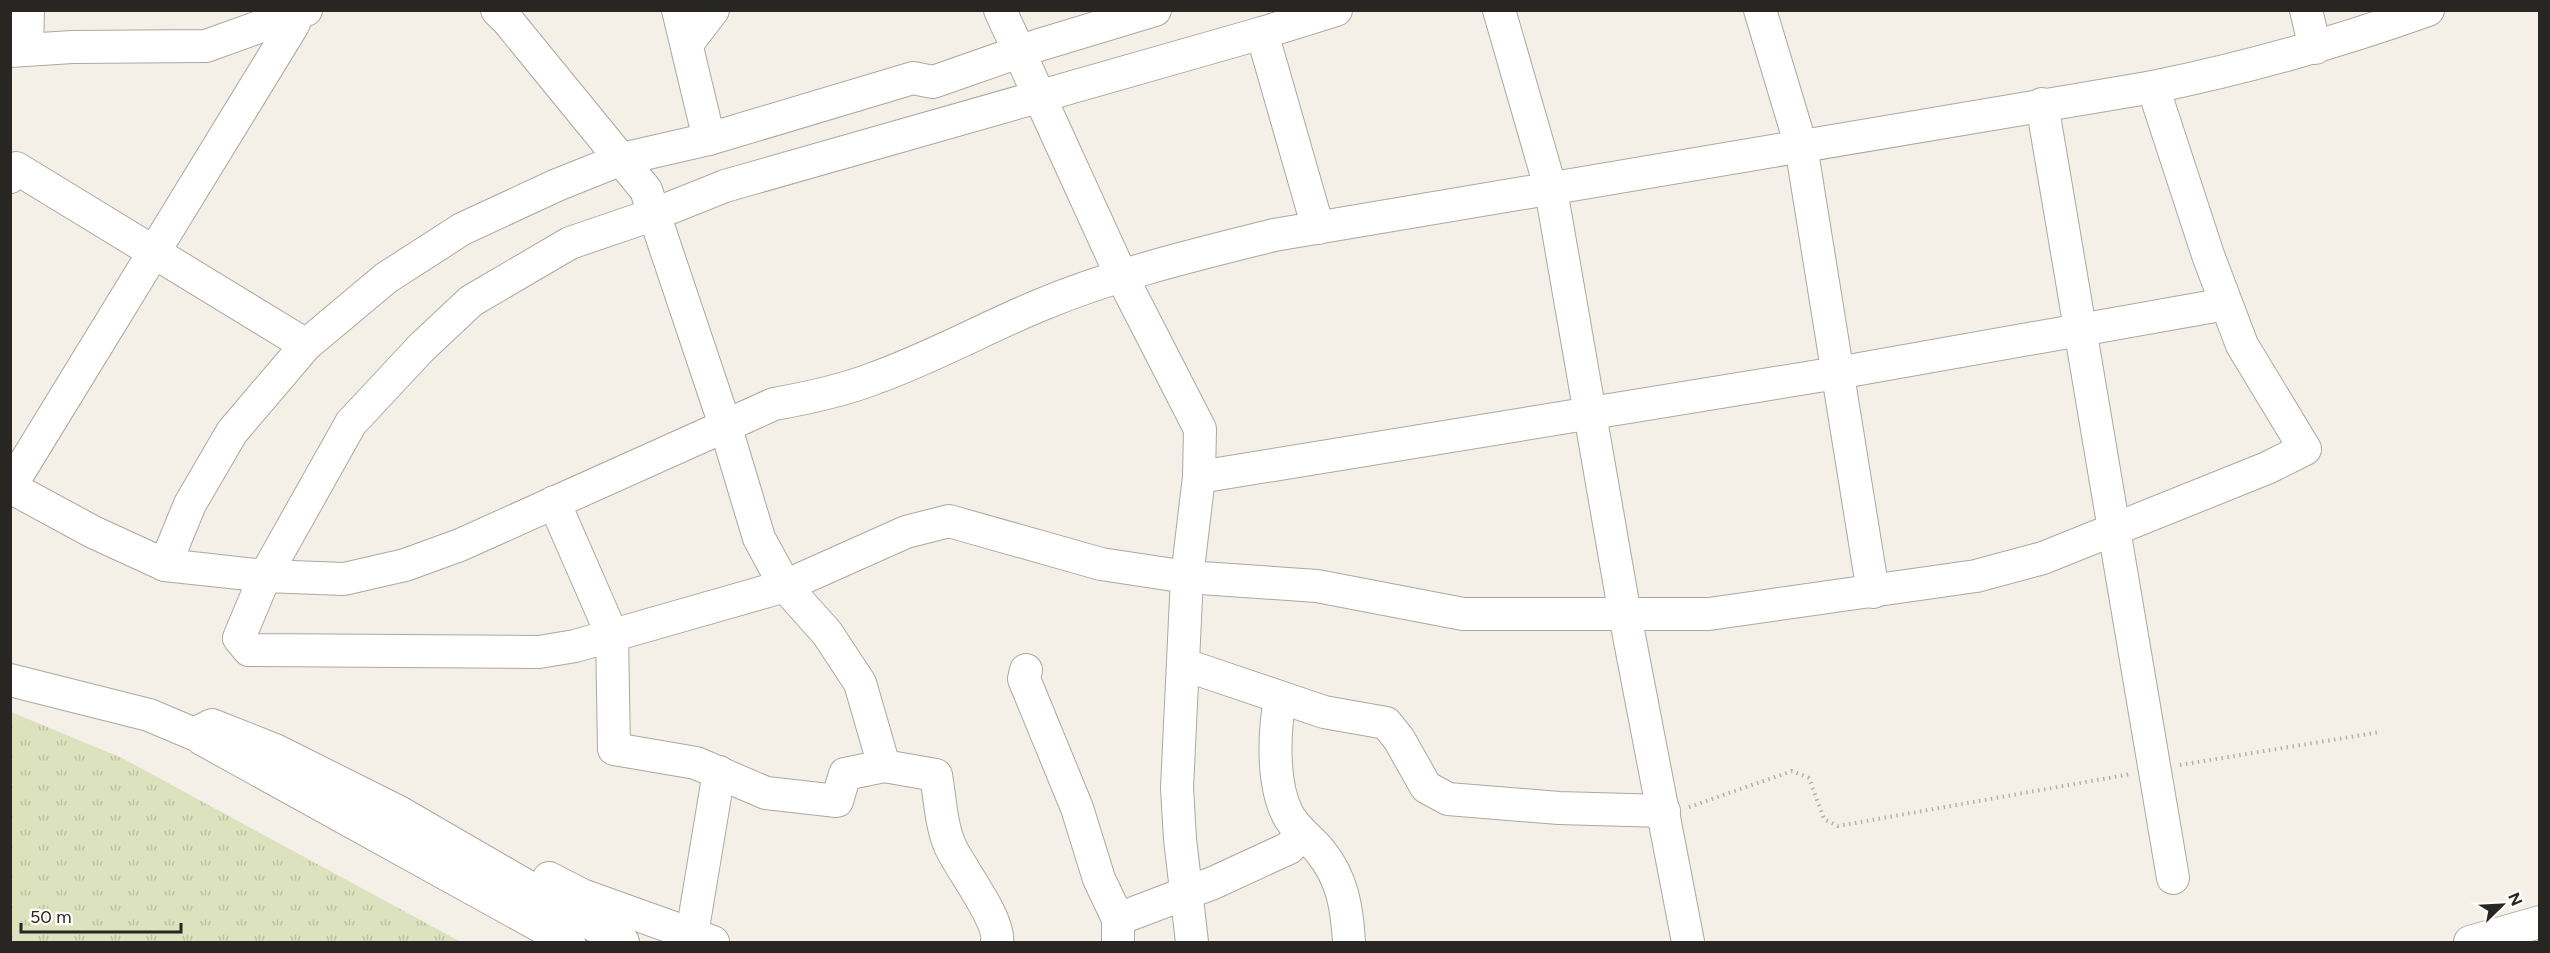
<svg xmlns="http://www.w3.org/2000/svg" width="2550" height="953" font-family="Figtree,sans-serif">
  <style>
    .grass { fill: url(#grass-tufts) }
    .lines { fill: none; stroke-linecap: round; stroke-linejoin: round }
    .minor-casing { stroke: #aca8a1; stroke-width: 34 }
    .path { stroke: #b4b1ab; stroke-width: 4; stroke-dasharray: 1.5 4.5; stroke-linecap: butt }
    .minor { stroke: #fff; stroke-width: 32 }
  </style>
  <defs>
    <pattern id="grass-tufts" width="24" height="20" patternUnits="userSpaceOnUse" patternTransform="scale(1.5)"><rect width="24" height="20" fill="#dbe2bd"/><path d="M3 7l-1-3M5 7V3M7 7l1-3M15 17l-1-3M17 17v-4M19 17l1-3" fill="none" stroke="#bcc2a2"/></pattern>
  </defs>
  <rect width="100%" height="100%" fill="#f4f0e8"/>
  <polygon class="grass" points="11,712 122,758 461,942 11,942"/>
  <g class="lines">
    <defs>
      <g id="minor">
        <path d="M497,10l11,11 138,169 79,235 34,113 26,48 42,47 33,50 24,83 52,9c4,23 5,52 15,73 10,21 50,73 46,94"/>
        <polyline points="678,10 709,139"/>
        <polyline points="1000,10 1121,275 1200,429 1199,477 1187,577 1177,788 1180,839 1192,942"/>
        <polyline points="1499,10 1551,190 1625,615 1688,942"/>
        <polyline points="1760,10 1801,146 1873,592"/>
        <polyline points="2306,10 2315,48"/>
        <polyline points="1262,33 725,186 655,214 570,243 471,301 421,348 351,423 265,576 239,638 249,650 539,652 575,646 785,586 906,532 949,521 1101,564 1187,577 1317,586 1463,614 1709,614 1976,576 2043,558 2267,468 2305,449 2242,345 2208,255 2153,87"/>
        <polyline points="687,44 713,10"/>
        <polyline points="27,48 28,10"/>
        <polyline points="10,51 72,47 206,46 306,10"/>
        <polyline points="2042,104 2173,878"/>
        <polyline points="10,177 16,168 306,345"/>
        <polyline points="1318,228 1262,33 1336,10"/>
        <polyline points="1199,477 1837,373 2226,304"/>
        <path d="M10,487l83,45 72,33 100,11 79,3 61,-14 55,-20 314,-141c34,-6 68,-13 101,-26 56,-20 108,-49 163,-72 76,-32 156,-51 236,-71l879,-148c94,-19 185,-45 275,-77"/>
        <polyline points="10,487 293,25 298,13"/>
        <polyline points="554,502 612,635 614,749 696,763 766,793 837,801 845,774 884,766"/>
        <polyline points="165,565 190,504 232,432 306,345 386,278 462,229 557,185 622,159 709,139 913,78 933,82 1039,45 1155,10"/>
        <polyline points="1183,668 1197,669 1324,712 1386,723 1399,739 1426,787 1448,799 1559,808 1664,811"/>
        <polyline points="1026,670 1024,679 1077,808 1099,879 1118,919 1118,942"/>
        <polyline points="10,680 149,715 194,734 212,725 275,750 399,812 623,942"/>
        <path d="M1280,699c-6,33 -8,83 7,114 7,15 23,26 33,38 23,28 27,58 29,91"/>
        <polyline points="202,739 569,942"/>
        <polyline points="549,878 582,895 713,942"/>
        <polyline points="1118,919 1213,883 1289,848 1302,833"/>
        <polyline points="692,934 719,772"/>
        <polyline points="2470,942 2540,922"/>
      </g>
    </defs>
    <use href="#minor" class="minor-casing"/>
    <g class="path">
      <polyline points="2180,765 2380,732"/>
      <polyline points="1689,807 1792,771 1809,778 1824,819 1838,826 2131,774"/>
    </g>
    <use href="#minor" class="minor"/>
  </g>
  <rect width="2550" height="953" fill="none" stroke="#272623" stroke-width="24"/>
  <g transform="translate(2502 905) rotate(66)" stroke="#fffdfa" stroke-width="4.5" paint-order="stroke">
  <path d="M0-4.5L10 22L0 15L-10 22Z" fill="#272623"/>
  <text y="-9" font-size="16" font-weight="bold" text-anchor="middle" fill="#272623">N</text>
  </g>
  <path d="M21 923v9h160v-9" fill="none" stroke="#272623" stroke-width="3"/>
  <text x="30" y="923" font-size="18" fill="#272623" stroke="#fffdfa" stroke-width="4.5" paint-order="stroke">50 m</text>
</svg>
